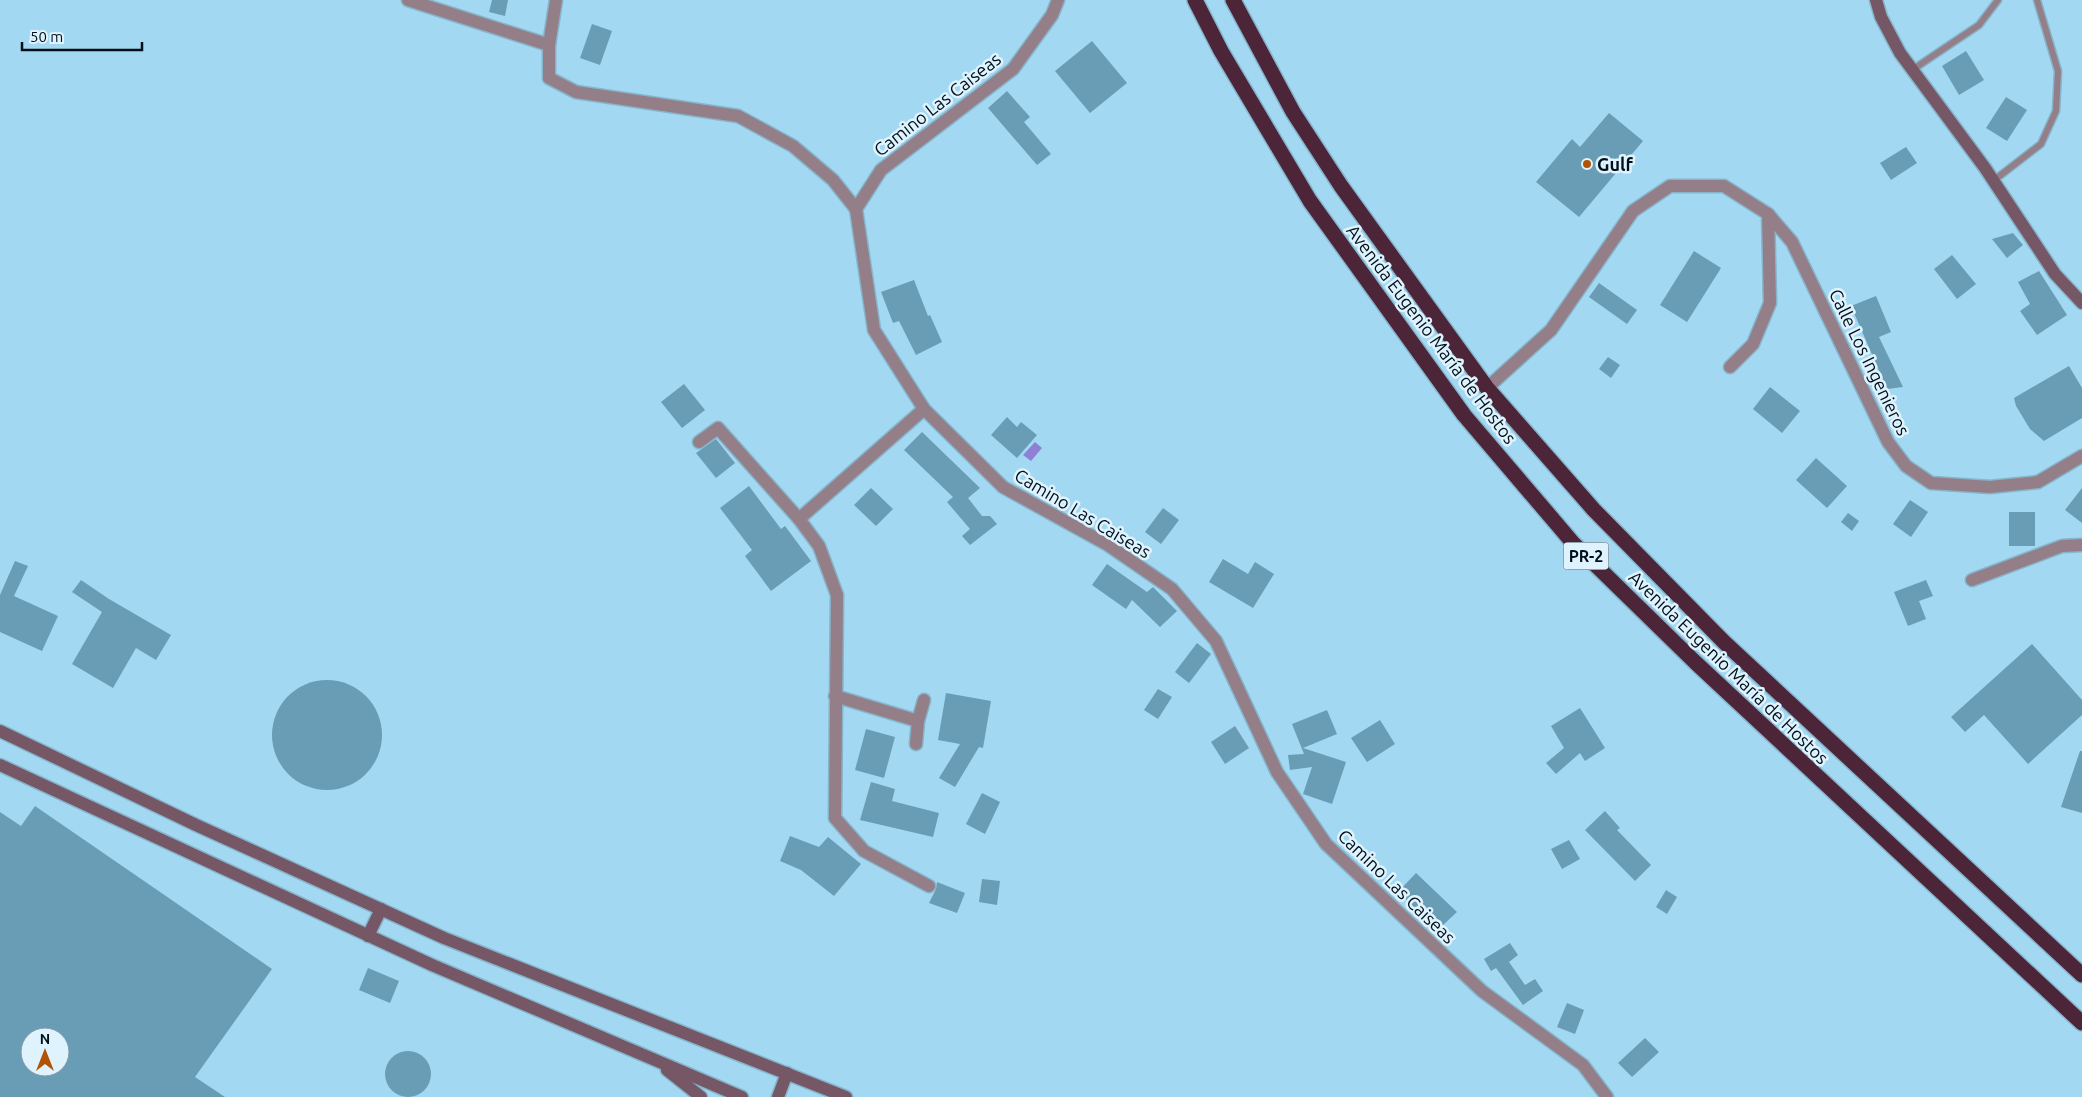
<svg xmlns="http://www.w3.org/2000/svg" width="2082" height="1097" font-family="Ubuntu,sans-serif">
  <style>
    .water { fill: #8e80d4 }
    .building { fill: #699db6; fill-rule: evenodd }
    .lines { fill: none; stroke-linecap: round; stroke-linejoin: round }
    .lane-casing { stroke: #86b4cb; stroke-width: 9 }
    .street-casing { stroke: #86b4cb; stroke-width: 15 }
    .secondary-casing { stroke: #86b4cb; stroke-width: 15 }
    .highway-casing { stroke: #86b4cb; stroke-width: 18 }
    .lane { stroke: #947e87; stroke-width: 6 }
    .street { stroke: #947e87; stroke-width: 12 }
    .secondary { stroke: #765765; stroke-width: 12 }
    .highway { stroke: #4d2539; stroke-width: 15 }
    .poi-dot { fill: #b25303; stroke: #dff3fe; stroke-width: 2 }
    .labels { text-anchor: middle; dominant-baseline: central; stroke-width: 5; stroke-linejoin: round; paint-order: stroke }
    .shield { fill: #dff3fe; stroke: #43545e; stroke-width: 1 }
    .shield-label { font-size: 16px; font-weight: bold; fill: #001019 }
    .street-label { font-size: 18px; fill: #001019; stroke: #dff3fe }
    .poi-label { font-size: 18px; font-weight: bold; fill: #001019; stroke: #dff3fe; text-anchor: start }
  </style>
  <rect width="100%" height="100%" fill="#a3d8f2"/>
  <polygon class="water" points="1035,442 1042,448 1031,461 1023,455"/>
  <g class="building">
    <polygon points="492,0 508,0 505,16 489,12"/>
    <polygon points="592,24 612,31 600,65 580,58"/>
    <polygon points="1092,41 1127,83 1090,113 1055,71"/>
    <polygon points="1966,51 1984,80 1959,95 1942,66"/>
    <polygon points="1007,91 1030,117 1024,122 1051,154 1037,165 988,108"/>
    <polygon points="2006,97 2027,110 2007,141 1986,128"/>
    <polygon points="1609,113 1643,141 1579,217 1536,182 1572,139 1580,147"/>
    <polygon points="1906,147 1917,163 1891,180 1880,163"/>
    <polygon points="2013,233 2023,245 2007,258 1992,239"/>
    <polygon points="1694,251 1721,268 1687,322 1660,305"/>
    <polygon points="1952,255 1976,284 1957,299 1934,269"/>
    <polygon points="2039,271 2067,315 2037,335 2020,311 2030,304 2018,282"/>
    <polygon points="914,280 928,316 930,315 942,342 916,355 899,321 893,323 881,292"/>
    <polygon points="1599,283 1637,310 1627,324 1589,297"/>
    <polygon points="1876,296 1891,332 1879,337 1903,387 1887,389 1851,306"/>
    <polygon points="1608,357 1620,365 1611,378 1599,369"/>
    <polygon points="2069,366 2082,388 2082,418 2044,441 2030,429 2016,406 2014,398"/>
    <polygon points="684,384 705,410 682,428 661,402"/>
    <polygon points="1770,387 1800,411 1782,433 1753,409"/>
    <polygon points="1007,417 1017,427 1021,422 1037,435 1017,458 991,435"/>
    <polygon points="922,432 980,488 968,498 982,516 990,516 997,524 970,545 962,536 970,529 947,502 953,497 904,450"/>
    <polygon points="716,439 735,463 716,478 696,453"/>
    <polygon points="1816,458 1847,486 1827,508 1796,480"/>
    <polygon points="749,486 781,529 785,526 811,561 771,591 745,556 752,550 720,508"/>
    <polygon points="871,488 893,509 876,526 854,505"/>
    <polygon points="2082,488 2082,523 2065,510"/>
    <polygon points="1910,500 1928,512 1911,537 1893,524"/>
    <polygon points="1163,508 1179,520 1161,544 1145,532"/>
    <rect x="2009" y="512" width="26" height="34"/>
    <polygon points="1848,513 1859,521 1852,531 1841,522"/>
    <polygon points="1223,559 1248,574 1255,562 1274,574 1253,608 1209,582"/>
    <polygon points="15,561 28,566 14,596 58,616 42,651 0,632 0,595"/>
    <polygon points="1107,564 1147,592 1153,587 1177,611 1160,627 1132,600 1126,609 1092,585"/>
    <polygon points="81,580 109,599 171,635 156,660 136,648 113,688 72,664 102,612 72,592"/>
    <polygon points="1926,580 1933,596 1919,601 1926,619 1908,626 1894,592"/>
    <polygon points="1197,643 1211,654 1189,683 1175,672"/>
    <polygon points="2032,644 2082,700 2082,715 2028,764 1984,715 1965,732 1951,717"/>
    <circle cx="327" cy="735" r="55"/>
    <polygon points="1158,689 1172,697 1158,719 1144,710"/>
    <polygon points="946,693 991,701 983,748 979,747 955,787 939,778 960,744 938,740"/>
    <polygon points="1580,708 1605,748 1585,761 1580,753 1556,774 1546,763 1564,748 1551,726"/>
    <polygon points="1327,710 1337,734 1303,748 1346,762 1332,804 1303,794 1312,767 1290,770 1288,755 1304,754 1292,724"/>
    <polygon points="1380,720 1395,744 1367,762 1351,738"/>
    <polygon points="1235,726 1249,748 1225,764 1211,742"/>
    <polygon points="866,729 895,737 884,778 855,770"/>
    <polygon points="2080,751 2082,751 2082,813 2061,807"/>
    <polygon points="871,782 895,789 892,801 939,813 933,837 860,820"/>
    <polygon points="982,793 1000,802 985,834 966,824"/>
    <path d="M35,806l237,163 -77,108 30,20h-225v-285l21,14zM30,1037h30v30h-30z"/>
    <polygon points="1605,811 1620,828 1617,830 1651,865 1635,881 1585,830"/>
    <polygon points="790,836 819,847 828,837 861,864 834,896 801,870 780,861"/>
    <polygon points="1569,840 1580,859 1562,869 1551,849"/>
    <polygon points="1416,873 1457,912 1443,925 1424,905 1418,911 1398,892"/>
    <polygon points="982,879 1000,881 997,905 979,902"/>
    <polygon points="937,882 965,893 957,913 929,903 936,889"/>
    <polygon points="1666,890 1677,897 1667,914 1656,907"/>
    <polygon points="1510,943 1518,955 1509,962 1525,985 1535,979 1543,991 1523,1005 1496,968 1491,971 1484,959"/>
    <polygon points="368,968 399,981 390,1003 359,990"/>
    <polygon points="1567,1003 1584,1010 1575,1034 1557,1027"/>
    <polygon points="1645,1038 1659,1052 1632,1077 1618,1063"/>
    <circle cx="408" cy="1074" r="23"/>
  </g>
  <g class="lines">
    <defs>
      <g id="lane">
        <polyline points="1912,70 1979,25 1998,0"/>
        <polyline points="1993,181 2041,144 2056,111 2058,71 2037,0"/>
      </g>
      <g id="street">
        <polyline points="408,0 549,45"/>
        <polyline points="556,0 549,45 549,78 576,92 738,116 793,146 833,180 856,209"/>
        <polyline points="1058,0 1052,15 1013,69 881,170 856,209 874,330 924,409 1003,487 1108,545 1172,589 1216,641 1277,772 1326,844 1482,991 1583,1065 1607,1097"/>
        <polyline points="1768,214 1792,242 1888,442 1906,466 1931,483 1990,487 2038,482 2082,456"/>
        <polyline points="1487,388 1551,330 1633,211 1670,186 1724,186 1768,214 1770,303 1753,344 1730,367"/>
        <polyline points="699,442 718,428 799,519 819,546 837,595 835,818 864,851 929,886"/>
        <polyline points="799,519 924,409"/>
        <polyline points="1972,580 2062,546 2082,545"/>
        <polyline points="835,696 918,721"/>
        <polyline points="916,744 918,721 924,700"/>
      </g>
      <g id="secondary">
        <polyline points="1876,0 1881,17 1900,53 1985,168 2055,274 2082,303"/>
        <polyline points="0,731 196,825 444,938 846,1097"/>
        <polyline points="0,765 432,965 742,1097"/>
        <polyline points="368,936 381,909"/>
        <polyline points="667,1070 701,1097"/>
        <polyline points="778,1097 787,1073"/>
      </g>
      <g id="highway">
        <polyline points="1195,0 1221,51 1310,201 1464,415 1573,543 1696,663 2082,1023"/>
        <polyline points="1233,0 1293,112 1341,186 1487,388 1594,510 1724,642 2082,975"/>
      </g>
    </defs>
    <use href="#lane" class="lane-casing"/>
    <use href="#street" class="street-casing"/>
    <use href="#secondary" class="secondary-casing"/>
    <use href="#highway" class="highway-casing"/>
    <use href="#lane" class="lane"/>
    <use href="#street" class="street"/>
    <use href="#secondary" class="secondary"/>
    <use href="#highway" class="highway"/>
  </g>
  <circle class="poi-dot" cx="1587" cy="164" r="5"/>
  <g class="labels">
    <rect class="shield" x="1563.5" y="542.5" width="45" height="27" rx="4"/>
    <g class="shield-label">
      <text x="1586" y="556">PR-2</text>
    </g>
    <g class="street-label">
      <text transform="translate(937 104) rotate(-38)">Camino Las Caiseas</text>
      <text transform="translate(1432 334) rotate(53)">Avenida Eugenio María de Hostos</text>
      <text transform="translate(1870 362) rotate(64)">Calle Los Ingenieros</text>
      <text transform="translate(1083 513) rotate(31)">Camino Las Caiseas</text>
      <text transform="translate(1729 667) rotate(44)">Avenida Eugenio María de Hostos</text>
      <text transform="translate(1397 886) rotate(44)">Camino Las Caiseas</text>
    </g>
    <g class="poi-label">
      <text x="1597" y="164">Gulf</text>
    </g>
  </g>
  <g transform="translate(45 1052)"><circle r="24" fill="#dff3fe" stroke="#8698a2"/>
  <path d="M0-4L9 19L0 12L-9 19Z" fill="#b25303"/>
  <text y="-8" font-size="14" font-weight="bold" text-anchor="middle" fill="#001019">N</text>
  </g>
  <path d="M22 42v8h120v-8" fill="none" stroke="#001019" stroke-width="2.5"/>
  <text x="30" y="42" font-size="15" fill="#001019" stroke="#dff3fe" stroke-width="4" paint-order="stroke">50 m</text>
</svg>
